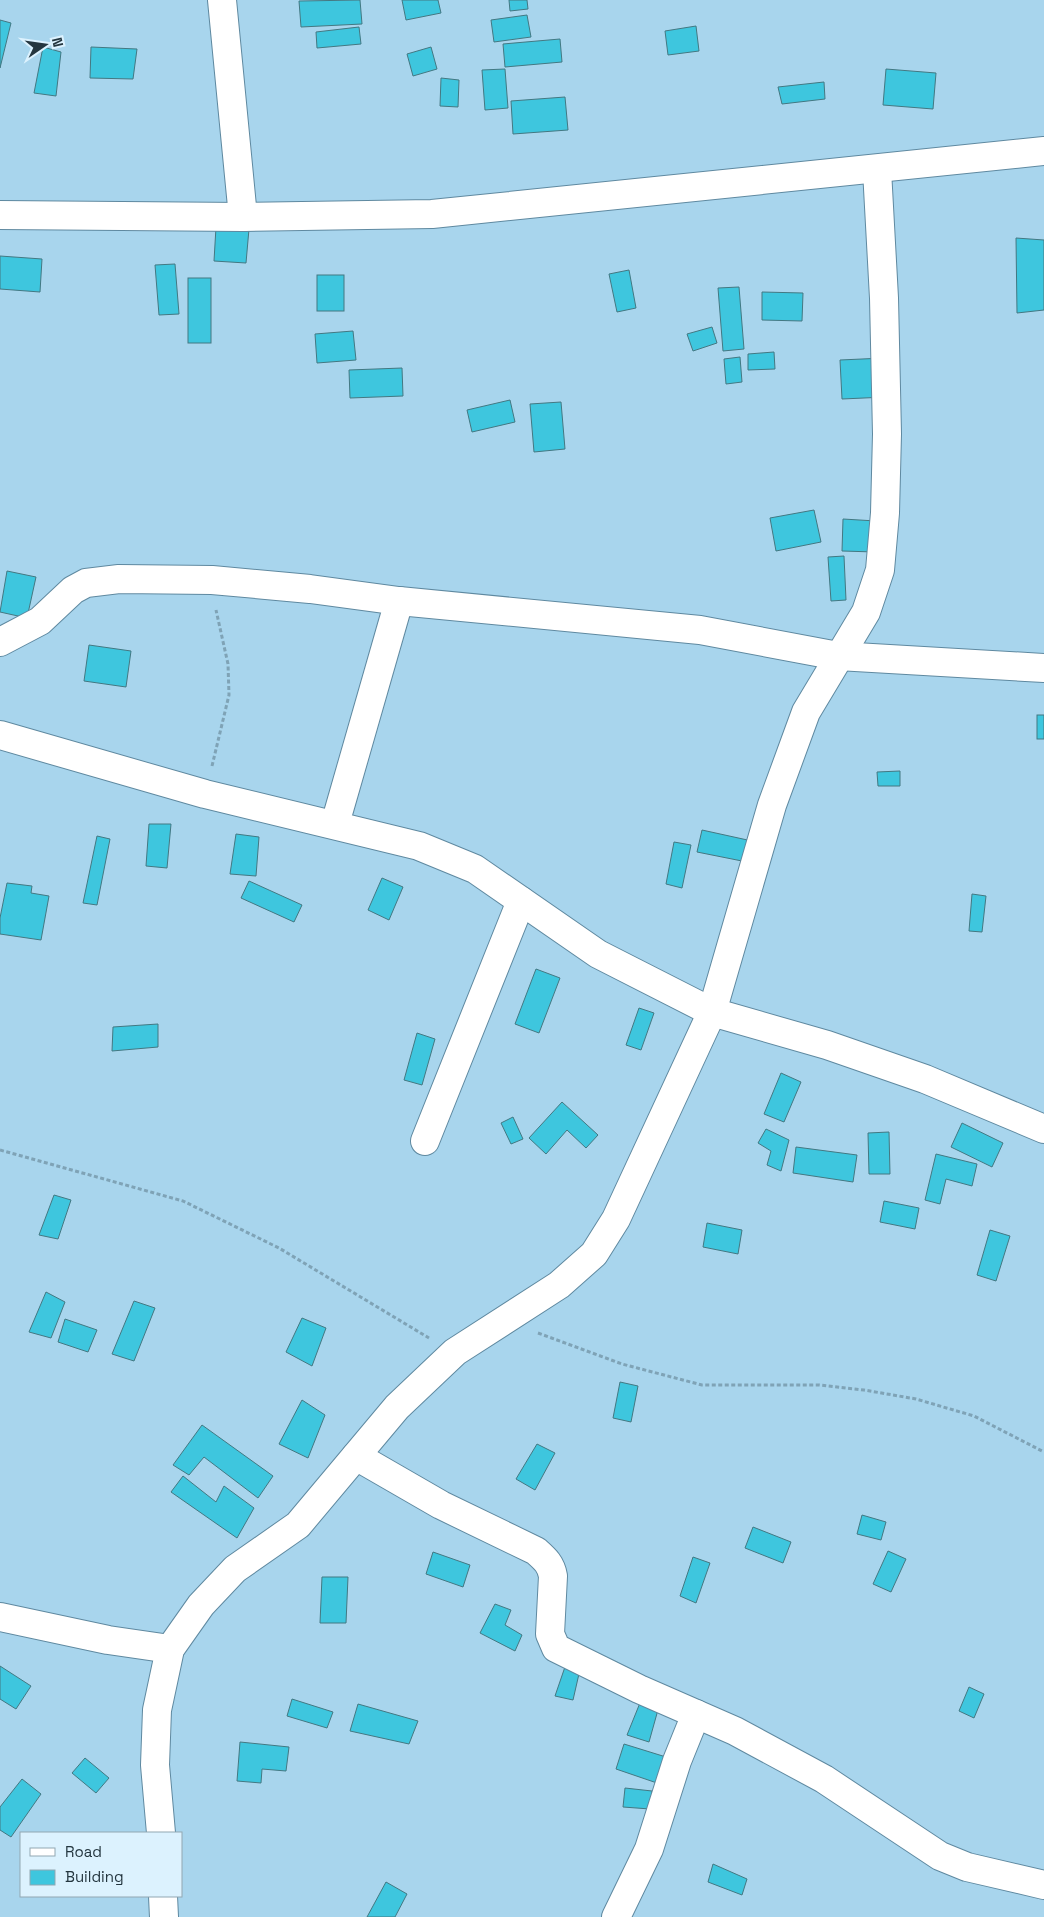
<svg xmlns="http://www.w3.org/2000/svg" width="1044" height="1917" font-family="'Space Grotesk',sans-serif">
  <style>
    .building { fill: #3ec6de; stroke: #437882 }
    .lines { fill: none; stroke-linecap: round; stroke-linejoin: round }
    .street-casing { stroke: #5f89a0; stroke-width: 30 }
    .path { stroke: #7fa3b6; stroke-width: 3; stroke-dasharray: 4 2.5; stroke-linecap: butt }
    .street { stroke: #fff; stroke-width: 28 }
  </style>
  <rect width="100%" height="100%" fill="#a8d5ed"/>
  <g class="building">
    <polygon points="360,0 362,24 301,27 299,1"/>
    <polygon points="402,0 438,0 441,13 406,20"/>
    <polygon points="509,0 527,0 528,9 510,11"/>
    <polygon points="527,15 531,37 494,42 491,20"/>
    <polygon points="0,20 11,23 0,68"/>
    <polygon points="696,26 699,51 668,55 665,31"/>
    <polygon points="359,27 361,44 317,48 316,32"/>
    <polygon points="560,39 562,62 505,67 503,44"/>
    <polygon points="43,47 61,52 56,96 34,93"/>
    <polygon points="91,47 137,49 133,79 90,78"/>
    <polygon points="431,47 437,69 413,76 407,54"/>
    <polygon points="505,69 508,108 485,110 482,70"/>
    <polygon points="886,69 936,73 933,109 883,105"/>
    <polygon points="441,78 459,80 458,107 440,106"/>
    <polygon points="824,82 825,99 782,104 778,87"/>
    <polygon points="565,97 568,130 513,134 511,101"/>
    <polygon points="216,227 249,229 246,263 214,261"/>
    <polygon points="1016,238 1044,240 1044,310 1017,313"/>
    <polygon points="0,256 42,259 40,292 0,289"/>
    <polygon points="175,264 179,314 159,315 155,265"/>
    <polygon points="629,270 636,308 617,312 609,274"/>
    <rect x="317" y="275" width="27" height="36"/>
    <rect x="188" y="278" width="23" height="65"/>
    <polygon points="739,287 744,349 723,351 718,288"/>
    <polygon points="762,292 803,293 802,321 762,320"/>
    <polygon points="712,327 717,343 693,351 687,334"/>
    <polygon points="353,331 356,360 317,363 315,334"/>
    <polygon points="774,352 775,369 748,370 748,354"/>
    <polygon points="740,357 742,382 726,384 724,359"/>
    <polygon points="884,358 886,397 842,399 840,360"/>
    <polygon points="402,368 403,396 350,398 349,370"/>
    <polygon points="510,400 515,422 472,432 467,410"/>
    <polygon points="561,402 565,449 534,452 530,404"/>
    <polygon points="814,510 821,542 776,551 770,518"/>
    <polygon points="843,519 876,521 875,552 842,551"/>
    <polygon points="844,556 846,600 831,601 828,557"/>
    <polygon points="7,571 36,577 27,618 0,612"/>
    <polygon points="89,645 131,651 126,687 84,681"/>
    <rect x="1037" y="715" width="7" height="24"/>
    <polygon points="900,771 900,786 878,786 877,772"/>
    <polygon points="149,824 171,824 167,868 146,866"/>
    <polygon points="702,830 752,841 747,862 697,852"/>
    <polygon points="236,834 259,837 256,876 230,874"/>
    <polygon points="97,836 110,839 97,905 83,903"/>
    <polygon points="674,842 691,845 682,888 666,884"/>
    <polygon points="382,878 403,887 389,920 368,910"/>
    <polygon points="249,881 302,905 294,922 241,898"/>
    <polygon points="7,883 32,886 31,893 49,896 41,940 0,934 0,918"/>
    <polygon points="972,894 986,896 982,932 969,931"/>
    <polygon points="536,969 560,978 539,1033 515,1024"/>
    <polygon points="639,1008 654,1013 641,1050 626,1045"/>
    <polygon points="158,1024 158,1047 112,1051 113,1027"/>
    <polygon points="417,1033 435,1039 422,1085 404,1080"/>
    <polygon points="781,1073 801,1082 784,1122 764,1114"/>
    <polygon points="562,1102 598,1135 586,1148 567,1130 546,1154 529,1138"/>
    <polygon points="513,1117 523,1139 511,1144 501,1123"/>
    <polygon points="962,1123 1003,1143 992,1167 951,1147"/>
    <polygon points="766,1129 789,1140 781,1171 767,1165 771,1151 758,1143"/>
    <polygon points="889,1132 890,1174 869,1174 868,1133"/>
    <polygon points="796,1147 857,1155 853,1182 793,1173"/>
    <polygon points="936,1154 977,1164 972,1186 946,1179 940,1204 925,1200"/>
    <polygon points="54,1195 71,1200 58,1239 39,1235"/>
    <polygon points="884,1201 919,1208 915,1229 880,1222"/>
    <polygon points="707,1223 742,1230 738,1254 703,1247"/>
    <polygon points="990,1230 1010,1236 996,1281 977,1275"/>
    <polygon points="46,1292 65,1302 51,1338 29,1332"/>
    <polygon points="134,1301 155,1308 134,1361 112,1354"/>
    <polygon points="302,1318 326,1328 312,1366 286,1352"/>
    <polygon points="65,1319 97,1330 88,1352 58,1342"/>
    <polygon points="620,1382 638,1386 631,1422 613,1418"/>
    <polygon points="302,1400 325,1415 308,1458 279,1444"/>
    <polygon points="202,1425 273,1476 258,1498 204,1457 189,1475 173,1465"/>
    <polygon points="537,1444 555,1453 535,1490 516,1479"/>
    <polygon points="183,1476 216,1502 224,1486 254,1508 237,1538 171,1492"/>
    <polygon points="862,1515 886,1522 881,1540 857,1534"/>
    <polygon points="753,1527 791,1542 783,1563 745,1548"/>
    <polygon points="888,1551 906,1559 891,1592 873,1584"/>
    <polygon points="433,1552 470,1565 463,1587 426,1574"/>
    <polygon points="693,1557 710,1563 696,1603 680,1596"/>
    <polygon points="322,1577 348,1577 346,1623 320,1623"/>
    <polygon points="495,1604 511,1610 505,1625 522,1635 515,1651 480,1633"/>
    <polygon points="567,1661 581,1665 573,1700 555,1696"/>
    <polygon points="0,1666 31,1686 16,1709 0,1699"/>
    <polygon points="969,1687 984,1694 974,1718 959,1711"/>
    <polygon points="644,1693 661,1699 649,1742 627,1735"/>
    <polygon points="292,1699 333,1712 327,1728 287,1716"/>
    <polygon points="358,1704 418,1721 409,1744 350,1731"/>
    <polygon points="240,1742 289,1747 286,1771 262,1769 261,1783 237,1781"/>
    <polygon points="624,1744 666,1757 657,1783 616,1769"/>
    <polygon points="85,1758 109,1778 96,1793 72,1773"/>
    <polygon points="22,1779 41,1794 11,1837 0,1830 0,1807"/>
    <polygon points="625,1788 652,1791 650,1809 623,1807"/>
    <polygon points="713,1864 747,1879 742,1895 708,1882"/>
    <polygon points="386,1882 407,1894 395,1917 367,1917"/>
  </g>
  <g class="lines">
    <defs>
      <g id="street">
        <polyline points="222,0 243,217"/>
        <polyline points="0,215 243,217 432,214 1044,151"/>
        <polyline points="0,642 40,621 73,590 86,583 119,579 212,580 310,589 399,601 700,630 838,656 1044,668"/>
        <polyline points="0,735 205,794 419,846 475,869 598,954 712,1012 827,1045 925,1079 1044,1129"/>
        <polyline points="335,824 399,601"/>
        <polyline points="425,1141 521,901"/>
        <path d="M356,1456l85,49 95,46c9,8 15,13 17,25l-3,58 6,14 83,41 96,42 89,48 116,77 27,11 77,18"/>
        <polyline points="0,1617 108,1640 170,1649"/>
        <polyline points="161,1833 155,1765 157,1710 170,1649 201,1605 235,1569 298,1525 397,1407 455,1352 559,1285 594,1254 616,1219 712,1012 772,805 806,712 866,612 880,570 885,513 887,434 884,298 877,170"/>
        <polyline points="163,1896 164,1917"/>
        <polyline points="616,1917 649,1849 677,1761 696,1714"/>
      </g>
    </defs>
    <use href="#street" class="street-casing"/>
    <g class="path">
      <polyline points="212,766 229,695 228,664 216,610"/>
      <polyline points="0,1150 183,1201 279,1248 429,1338"/>
      <polyline points="538,1333 622,1364 702,1385 819,1385 864,1390 916,1399 974,1416 1044,1452"/>
    </g>
    <use href="#street" class="street"/>
  </g>
  <rect x="20" y="1832" width="162" height="65" fill="#dcf2fe" stroke="#92a7b2"/>
  <rect x="30" y="1848" width="25" height="8" fill="#ffffff" stroke="#92a7b2"/>
  <text x="65" y="1857" font-size="15" fill="#24363f">Road</text>
  <rect x="30" y="1870" width="25" height="15" fill="#3ec6de" stroke="#92a7b2"/>
  <text x="65" y="1882" font-size="15" fill="#24363f">Building</text>
  <g transform="translate(45 45) rotate(77)" stroke="#dcf2fe" stroke-width="4" paint-order="stroke">
  <path d="M0-4L9 19L0 12L-9 19Z" fill="#24363f"/>
  <text y="-8" font-size="14" font-weight="bold" text-anchor="middle" fill="#24363f">N</text>
  </g>
</svg>
